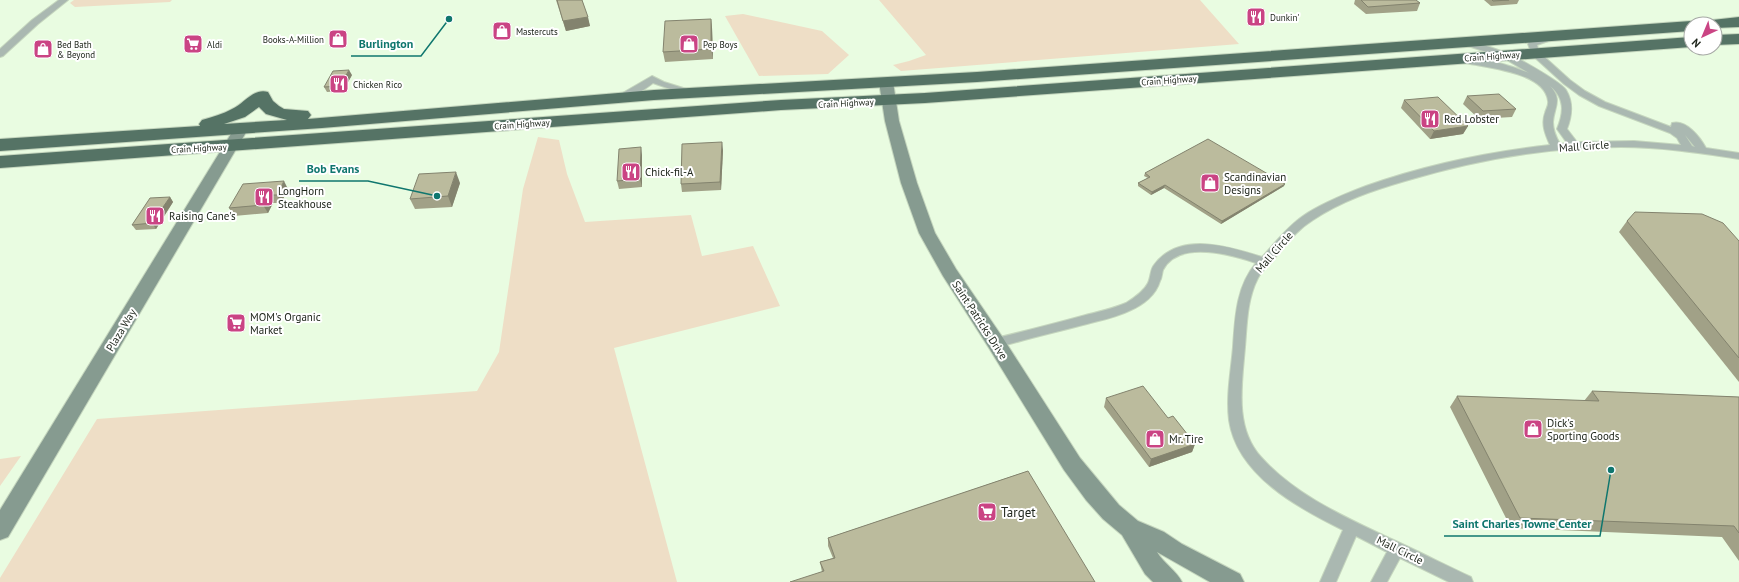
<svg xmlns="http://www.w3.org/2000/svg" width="1739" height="582" font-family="'PT Sans',sans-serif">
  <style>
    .green { fill: #eedec6 }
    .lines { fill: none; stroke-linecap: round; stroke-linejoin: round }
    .street-casing { stroke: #c5d6be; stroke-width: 2 }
    .secondary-casing { stroke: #c5d6be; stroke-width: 2 }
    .highway-casing { stroke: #c5d6be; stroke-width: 2 }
    .street { fill: #aab8b1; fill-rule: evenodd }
    .secondary { fill: #869b90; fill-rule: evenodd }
    .highway { fill: #557365; fill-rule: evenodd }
    .wall { fill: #a1a187 }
    .shaded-wall { fill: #83836e }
    .building { fill: #bbbb9d; stroke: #83836e }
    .labels { text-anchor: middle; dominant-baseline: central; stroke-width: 4; stroke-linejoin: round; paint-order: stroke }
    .far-poi-label { font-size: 9px; fill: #20271d; stroke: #fff; text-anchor: start }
    .far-street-label { font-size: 9px; fill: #20271d; stroke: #fff }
    .poi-label { font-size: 11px; fill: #20271d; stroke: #fff; text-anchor: start }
    .street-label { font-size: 11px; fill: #20271d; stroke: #fff }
    .near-poi-label { font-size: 13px; fill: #20271d; stroke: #fff; text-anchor: start }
    .leader { fill: none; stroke: #0f766e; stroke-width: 1.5 }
    .callout-dot { fill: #0f766e; stroke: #fff; stroke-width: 1.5 }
    .callout-label { font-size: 12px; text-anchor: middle; font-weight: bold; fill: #0f766e; stroke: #fff; stroke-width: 4; stroke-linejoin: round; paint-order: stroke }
  </style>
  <rect width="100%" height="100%" fill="#e9fce1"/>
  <g class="green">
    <polygon points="74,0 172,0 170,2 75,7 70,3"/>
    <polygon points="879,0 1200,0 1239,44 901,71 893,65 909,61 926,55"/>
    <polygon points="743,14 822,31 849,55 828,74 759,76 725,16"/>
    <polygon points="538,137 559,140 567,174 585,222 691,215 702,256 753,246 780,306 614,348 677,582 0,582 0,578 97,419 477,391 499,352 523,189"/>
    <polygon points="21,456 0,486 0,459"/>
  </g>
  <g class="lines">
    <defs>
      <g id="street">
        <polygon points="59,0 68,0 38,24 3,56 0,57 0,49 32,20"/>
        <path d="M1551,34l4,3 -1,2 -17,6 2,7 31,28 15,11 20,11 66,25 1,-4c14,-4 28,14 34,25l33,5v6c-39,-6 -79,-12 -118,-12 -73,0 -146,13 -216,34 -31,9 -64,20 -92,39 -18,11 -29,28 -43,43 -4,5 -9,9 -12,15 -11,21 -11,46 -13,69 -3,37 -11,80 16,110 34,38 82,59 128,81 27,12 54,26 82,39l2,5h-24l-49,-24 -13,24h-16l16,-30 -31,-16 -20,46h-16l23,-52c-45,-22 -106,-55 -114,-110 -3,-25 2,-49 4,-73 2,-30 3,-60 23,-84 -24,-8 -77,-24 -93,7 -1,3 -1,8 -3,11 -4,14 -17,24 -29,29 -14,7 -29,10 -44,14 -30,8 -61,15 -91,24l-4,-2 -2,-3 2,-3 4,-2c29,-7 57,-14 86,-22 15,-4 30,-7 44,-13 8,-5 18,-12 22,-20 3,-6 2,-13 6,-18 25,-34 74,-19 108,-8 13,-14 25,-30 41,-41 19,-13 42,-22 63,-30 59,-21 122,-34 184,-41 -5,-11 -9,-21 -5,-32 1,-4 4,-8 3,-12 -3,-29 -61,-33 -82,-38l-1,-2c8,-8 53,7 64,12l-27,-16 -40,-13 -1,-2 1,-2h6c13,4 26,8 38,13 11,4 55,29 60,37 8,13 6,26 1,39l10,13 57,-1 47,4 -4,-7 -7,-5 -71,-27 -20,-11 -15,-11 -32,-29 -4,-11 1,-2zM1550,86c15,12 14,26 7,43l10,14 -7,1c-4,-7 -7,-14 -7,-22 1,-15 10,-22 -3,-36zM1685,135l10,12 -3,-1z"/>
        <path d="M652,76l12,6 29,9 2,2 -5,3 -37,-13c-10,8 -22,15 -34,18l-5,-3z"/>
      </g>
      <g id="secondary">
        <path d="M886,78l5,1 2,3 6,39 18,62 18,50 21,36 47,69 77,120 39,47 19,16 26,11 18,12 58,30 4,8h-34l-53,-30c7,12 19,18 25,30h-29l-8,-8 -23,-39 -19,-16 -17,-19 -22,-30 -75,-122 -46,-72 -24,-43 -18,-50 -16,-62 -6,-39 2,-3z"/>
        <polygon points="241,125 246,126 248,129 8,537 0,540 0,510 234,129 236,126"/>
      </g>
      <g id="highway">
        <polygon points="1739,17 1739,27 1715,28 1715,24 1701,24 1703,21"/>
        <path d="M1691,21l6,3h-6v7l-714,51 -323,18 -332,28 -322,23v-12l200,-13 -1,-2 3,-4c10,-3 21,-6 30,-11 13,-6 21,-21 36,-17l5,9 6,5 5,3 24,2 3,4 -3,4 346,-29 323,-18zM259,107l7,7 21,6 -63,4 21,-7z"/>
        <polygon points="1739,34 1739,44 1715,45 1715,35"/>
        <polygon points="1691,37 1691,47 925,103 781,110 0,168 0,156 781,100 925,93"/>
      </g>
    </defs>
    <use href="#street" class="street-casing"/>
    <use href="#secondary" class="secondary-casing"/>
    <use href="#highway" class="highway-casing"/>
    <use href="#street" class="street"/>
    <use href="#secondary" class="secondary"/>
    <use href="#highway" class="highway"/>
  </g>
  <g class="wall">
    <polygon points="556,0 582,0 590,26 566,31"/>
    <polygon points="1355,0 1416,0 1420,3 1417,11 1366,14 1354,4"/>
    <polygon points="1484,0 1519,0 1517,4 1491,6"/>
    <polygon points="711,19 712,28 713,59 665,62 663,52"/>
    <polygon points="352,75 343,91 327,92 324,87"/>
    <polygon points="1467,96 1516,109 1512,117 1479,119 1463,104"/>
    <polygon points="1404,100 1468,126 1463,134 1430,139 1401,108"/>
    <polygon points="723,150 721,190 682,192 681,184"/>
    <polygon points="642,155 642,187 619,189 617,181"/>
    <polygon points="1145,173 1284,186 1221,224 1164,188 1151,195 1138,186 1138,183 1148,178 1144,176"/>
    <polygon points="460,183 452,207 415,209 410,199"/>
    <polygon points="288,189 281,203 273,203 268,213 234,216 229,208"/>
    <polygon points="170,197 173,202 156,229 136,230 132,225"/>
    <polygon points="1627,221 1739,241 1739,382 1619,232"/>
    <polygon points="1592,391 1739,397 1739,561 1722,537 1511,528 1450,407 1457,396 1584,401"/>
    <polygon points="1106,398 1168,418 1195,444 1192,452 1149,467 1104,407"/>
    <polygon points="1028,471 822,572 820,562 833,558 828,546 828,538"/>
  </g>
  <g class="shaded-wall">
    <polygon points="588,17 590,26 566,31 563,21"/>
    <polygon points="711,19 712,28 713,59 711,49"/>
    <polygon points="349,70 352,75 343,91 340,86"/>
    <polygon points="1468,126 1463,134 1430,139 1434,131"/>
    <polygon points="722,142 723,150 721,190 720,182"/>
    <polygon points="641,147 642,155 642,187 640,179"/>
    <polygon points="456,172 460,183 452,207 448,196"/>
    <polygon points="284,181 288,189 281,203 277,195"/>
    <polygon points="1285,184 1284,186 1221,224 1222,221"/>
    <polygon points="1165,185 1164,188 1151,195 1152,192"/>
    <polygon points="268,195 273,203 268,213 263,205"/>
    <polygon points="170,197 173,202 156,229 152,223"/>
    <polygon points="1195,444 1192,452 1149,467 1151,459"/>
  </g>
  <g class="building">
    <polygon points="557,0 582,0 588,17 563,21"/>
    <polygon points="1361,0 1416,0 1420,3 1368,7"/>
    <polygon points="1492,0 1509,0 1493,1"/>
    <polygon points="711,19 711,49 663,52 665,21"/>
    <polygon points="349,70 340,86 324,87 333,71"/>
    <polygon points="1499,94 1516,109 1483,111 1467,96"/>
    <polygon points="1438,97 1468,126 1434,131 1404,100"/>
    <polygon points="1208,139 1285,184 1222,221 1165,185 1152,192 1138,183 1150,177 1145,173"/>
    <polygon points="722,142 720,182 681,184 682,144"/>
    <polygon points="641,147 640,179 617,181 619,149"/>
    <polygon points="456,172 448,196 410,199 419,174"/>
    <polygon points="284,181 277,195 268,195 263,205 229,208 243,184"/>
    <polygon points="170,197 152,223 132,225 150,198"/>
    <polygon points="1635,212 1702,214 1723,223 1739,241 1739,358 1627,221"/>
    <polygon points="1143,386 1168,418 1173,416 1195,444 1151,459 1106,398"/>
    <polygon points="1592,391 1739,397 1739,533 1734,526 1520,518 1457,396 1599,401"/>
    <polygon points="1028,471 1095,582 790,582 824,571 820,562 835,558 828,538"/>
  </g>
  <defs>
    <symbol id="restaurant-square" viewBox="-11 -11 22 22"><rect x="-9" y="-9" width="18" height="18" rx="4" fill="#ca4484" stroke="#fff"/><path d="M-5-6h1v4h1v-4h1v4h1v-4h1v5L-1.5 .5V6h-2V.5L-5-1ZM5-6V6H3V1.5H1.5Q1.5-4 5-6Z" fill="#fff"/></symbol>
    <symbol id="shop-square" viewBox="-11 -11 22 22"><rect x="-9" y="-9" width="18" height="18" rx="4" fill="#ca4484" stroke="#fff"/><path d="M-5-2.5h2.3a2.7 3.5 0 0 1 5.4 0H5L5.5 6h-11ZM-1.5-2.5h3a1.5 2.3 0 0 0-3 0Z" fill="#fff"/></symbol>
    <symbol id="supermarket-square" viewBox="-11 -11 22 22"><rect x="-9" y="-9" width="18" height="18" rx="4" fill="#ca4484" stroke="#fff"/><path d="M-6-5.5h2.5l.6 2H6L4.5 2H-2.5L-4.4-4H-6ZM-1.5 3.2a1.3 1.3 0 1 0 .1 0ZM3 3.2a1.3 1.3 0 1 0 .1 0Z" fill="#fff"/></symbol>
  </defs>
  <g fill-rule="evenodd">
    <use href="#restaurant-square" x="1245" y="6" width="22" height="22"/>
    <use href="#shop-square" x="491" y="20" width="22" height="22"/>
    <use href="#shop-square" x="327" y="28" width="22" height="22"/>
    <use href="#supermarket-square" x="182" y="33" width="22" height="22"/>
    <use href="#shop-square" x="678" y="33" width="22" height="22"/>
    <use href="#shop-square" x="32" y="38" width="22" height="22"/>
    <use href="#restaurant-square" x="328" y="73" width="22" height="22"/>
    <use href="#restaurant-square" x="1419" y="108" width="22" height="22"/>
    <use href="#restaurant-square" x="620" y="161" width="22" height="22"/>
    <use href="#shop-square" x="1199" y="172" width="22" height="22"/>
    <use href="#restaurant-square" x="253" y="186" width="22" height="22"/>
    <use href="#restaurant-square" x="144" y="205" width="22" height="22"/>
    <use href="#supermarket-square" x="225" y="312" width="22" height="22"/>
    <use href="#shop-square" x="1522" y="418" width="22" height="22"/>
    <use href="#shop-square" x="1144" y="428" width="22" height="22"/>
    <use href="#supermarket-square" x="976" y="501" width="22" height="22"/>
  </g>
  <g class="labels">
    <g class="far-poi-label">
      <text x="1270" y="17">Dunkin'</text>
      <text x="516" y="31">Mastercuts</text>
      <text x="324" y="39" text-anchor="end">Books-A-Million</text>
      <text x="57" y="44">Bed Bath<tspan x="57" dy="10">&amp; Beyond</tspan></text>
      <text x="207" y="44">Aldi</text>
      <text x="703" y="44">Pep Boys</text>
      <text x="353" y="84">Chicken Rico</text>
    </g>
    <g class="far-street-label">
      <text transform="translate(1492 56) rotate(-4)">Crain Highway</text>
      <text transform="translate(1169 80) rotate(-4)">Crain Highway</text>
      <text transform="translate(846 103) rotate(-3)">Crain Highway</text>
      <text transform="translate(522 124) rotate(-4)">Crain Highway</text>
      <text transform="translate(199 148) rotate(-3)">Crain Highway</text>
    </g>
    <g class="poi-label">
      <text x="1444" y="119">Red Lobster</text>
      <text x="645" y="172">Chick-fil-A</text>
      <text x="1224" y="177">Scandinavian<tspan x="1224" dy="13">Designs</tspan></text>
      <text x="278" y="191">LongHorn<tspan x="278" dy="13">Steakhouse</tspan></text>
      <text x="169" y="216">Raising Cane's</text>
      <text x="250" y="317">MOM's Organic<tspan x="250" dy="13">Market</tspan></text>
      <text x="1547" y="423">Dick's<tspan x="1547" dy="13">Sporting Goods</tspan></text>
      <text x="1169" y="439">Mr. Tire</text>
    </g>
    <g class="street-label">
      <text transform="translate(1584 146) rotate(-4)">Mall Circle</text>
      <text transform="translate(1274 252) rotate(-49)">Mall Circle</text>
      <text transform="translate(980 320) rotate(57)">Saint Patricks Drive</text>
      <text transform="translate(121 330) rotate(-59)">Plaza Way</text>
      <text transform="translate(1400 550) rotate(26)">Mall Circle</text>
    </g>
    <g class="near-poi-label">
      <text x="1001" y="512">Target</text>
    </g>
  </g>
  <path class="leader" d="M449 19L421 56H351M437 196L368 181H299M1611 470L1600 536H1444"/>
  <g class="callout-dot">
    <circle cx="449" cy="19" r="4"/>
    <circle cx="437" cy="196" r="4"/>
    <circle cx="1611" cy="470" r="4"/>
  </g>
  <g class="callout-label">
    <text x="386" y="48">Burlington</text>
    <text x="333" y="173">Bob Evans</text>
    <text x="1522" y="528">Saint Charles Towne Center</text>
  </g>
  <g transform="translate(1703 36) rotate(224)"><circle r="19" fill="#ffffff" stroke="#a6a9a5"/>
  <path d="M0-3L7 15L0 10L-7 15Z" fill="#ca4484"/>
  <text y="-6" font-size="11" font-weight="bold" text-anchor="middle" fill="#20271d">N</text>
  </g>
</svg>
